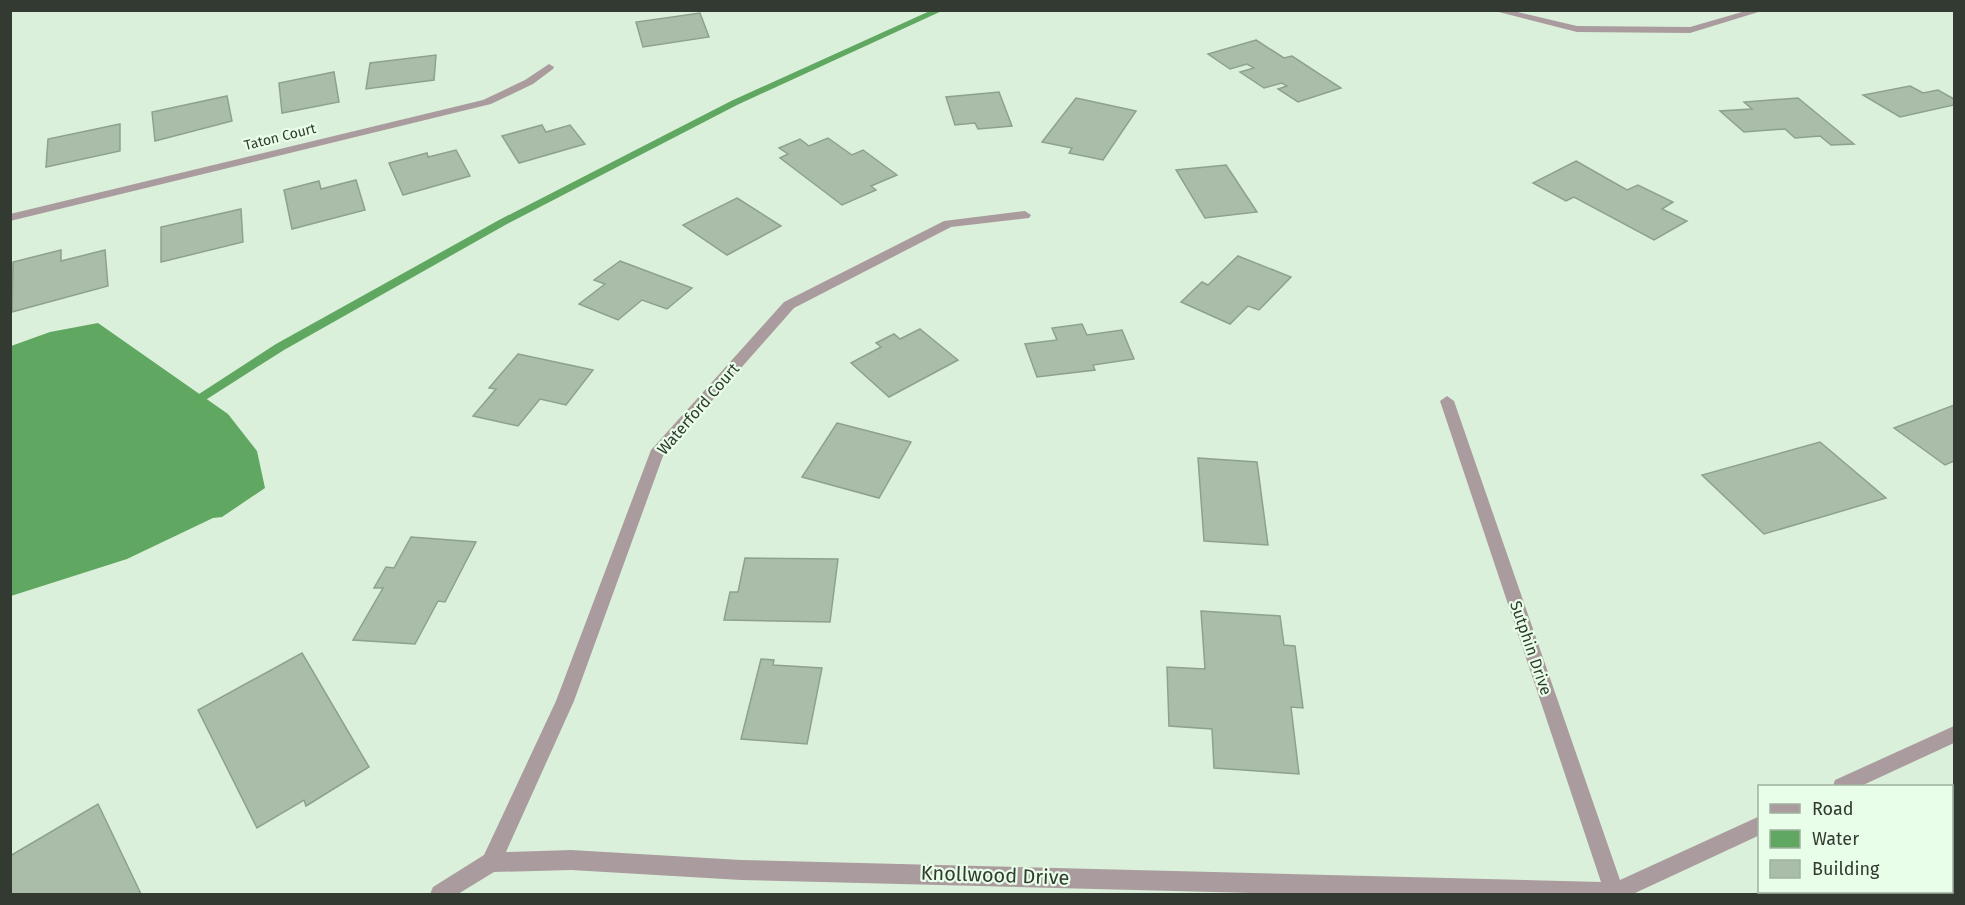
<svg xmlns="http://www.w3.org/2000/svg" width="1965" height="905" font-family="'Fira Sans',sans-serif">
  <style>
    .water { fill: #60a861 }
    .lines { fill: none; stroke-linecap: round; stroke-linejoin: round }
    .stream { fill: #60a861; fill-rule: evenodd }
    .building { fill: #a9bda8; stroke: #8ea18d; stroke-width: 1.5 }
    .minor { fill: #aa9c9e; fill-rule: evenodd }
    .labels { text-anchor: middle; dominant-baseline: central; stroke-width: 4.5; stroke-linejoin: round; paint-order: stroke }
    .far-street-label { font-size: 14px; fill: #323a31; stroke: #e8fee8 }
    .street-label { font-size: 16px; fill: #323a31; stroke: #e8fee8 }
    .near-street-label { font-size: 20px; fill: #323a31; stroke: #e8fee8 }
  </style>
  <rect width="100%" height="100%" fill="#dbf0da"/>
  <polygon class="water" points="98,323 228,414 257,451 265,488 222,517 213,518 127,559 11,596 11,346 50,332"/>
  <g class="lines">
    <polygon class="stream" points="932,10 944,10 737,105 507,224 284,350 193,408 188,409 182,405 276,344 499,220 731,101"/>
  </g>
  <g class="building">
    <polygon points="700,13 709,37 643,47 636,22"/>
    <polygon points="1256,40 1284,58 1292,56 1341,88 1298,102 1278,89 1287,86 1282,83 1264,88 1240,72 1254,68 1247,64 1230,69 1208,54"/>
    <polygon points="436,55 434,80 366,89 370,63"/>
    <polygon points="334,72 339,102 282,113 279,83"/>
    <polygon points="1910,86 1923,93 1938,90 1954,99 1954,105 1900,117 1863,95"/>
    <polygon points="999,92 1012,126 978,129 975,123 955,125 946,97"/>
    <polygon points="227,96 232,121 155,141 152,112"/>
    <polygon points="1076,98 1136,111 1103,160 1069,153 1072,148 1042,142"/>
    <polygon points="1798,98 1854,144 1831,145 1820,136 1795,138 1785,129 1744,132 1720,111 1752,109 1744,102"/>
    <polygon points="120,124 120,151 46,167 48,139"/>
    <polygon points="542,125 546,132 570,125 585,144 519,163 502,136"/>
    <polygon points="828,138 852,155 863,150 897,175 871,186 876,190 842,205 780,158 788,154 779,148 800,139 809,146"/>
    <polygon points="456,150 470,176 403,195 389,163 427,153 428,157"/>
    <polygon points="1576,161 1627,190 1638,185 1673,202 1662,209 1687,221 1654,240 1574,197 1566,201 1533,183"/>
    <polygon points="1226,165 1257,212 1205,218 1176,170"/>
    <polygon points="356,180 365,210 292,229 284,190 319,181 321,189"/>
    <polygon points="737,198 781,226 727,255 683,225"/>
    <polygon points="241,209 243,242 161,262 161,227"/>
    <polygon points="61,250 61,261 105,250 108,286 12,312 13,262"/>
    <polygon points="1238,256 1291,277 1259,310 1248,306 1230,324 1181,302 1202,282 1208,285"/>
    <polygon points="620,261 692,288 667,309 642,300 618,320 579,304 605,284 594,280"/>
    <polygon points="1082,324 1087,335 1122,330 1134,359 1093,365 1095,370 1037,377 1025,344 1057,340 1052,328"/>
    <polygon points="920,329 958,360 889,397 851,363 881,347 876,343 894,334 900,339"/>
    <polygon points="518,354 593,370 566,405 540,399 518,426 473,416 496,389 489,388"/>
    <polygon points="1954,405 1954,461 1945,465 1894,428"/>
    <polygon points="837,423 911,442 879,498 802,477"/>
    <polygon points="1820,442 1886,498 1764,534 1702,475"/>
    <polygon points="1198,458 1257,462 1268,545 1204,541"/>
    <polygon points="411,537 476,542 445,602 438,601 415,644 353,640 383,588 374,588 386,567 394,568"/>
    <polygon points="745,558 838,559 830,622 724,620 730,592 738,592"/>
    <polygon points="1201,611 1280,616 1284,645 1295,646 1303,708 1291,707 1299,774 1214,768 1212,729 1169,726 1167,667 1205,669"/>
    <polygon points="302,653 369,767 306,806 304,800 257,828 198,710"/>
    <polygon points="761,659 774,660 773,665 822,668 807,744 741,739"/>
    <polygon points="98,804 141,894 10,894 10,856"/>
  </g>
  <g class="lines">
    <g class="minor">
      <polygon points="1491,10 1509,10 1577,26 1690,27 1749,10 1765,10 1690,33 1577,32"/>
      <polygon points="549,64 554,67 553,69 533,84 491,104 10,221 10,214 483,100 525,80"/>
      <polygon points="1025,211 1031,215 1029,218 951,227 794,308 663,456 574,701 506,852 571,850 741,860 1601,882 1440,401 1447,396 1454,401 1620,880 1760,816 1760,835 1633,894 1288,894 741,880 571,870 494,872 458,894 430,894 433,887 484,855 556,701 651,450 784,302 944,221"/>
      <polygon points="1954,726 1954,743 1861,786 1833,786 1835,780"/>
    </g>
  </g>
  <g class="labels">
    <g class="far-street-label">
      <text transform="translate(280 137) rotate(-14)">Taton Court</text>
    </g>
    <g class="street-label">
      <text transform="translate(698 409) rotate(-49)">Waterford Court</text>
      <text transform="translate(1531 648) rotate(71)">Sutphin Drive</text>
    </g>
    <g class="near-street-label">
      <text transform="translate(995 875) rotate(2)">Knollwood Drive</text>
    </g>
  </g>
  <rect width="1965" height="905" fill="none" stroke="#323a31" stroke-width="24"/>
  <rect x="1758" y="785" width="195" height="108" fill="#e8fee8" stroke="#9fb09f" stroke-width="1.5"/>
  <rect x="1770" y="804" width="30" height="9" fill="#aa9c9e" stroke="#9fb09f" stroke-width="1.5"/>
  <text x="1812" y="815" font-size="18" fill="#323a31">Road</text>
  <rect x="1770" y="830" width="30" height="18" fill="#60a861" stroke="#9fb09f" stroke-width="1.5"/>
  <text x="1812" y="845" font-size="18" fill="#323a31">Water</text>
  <rect x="1770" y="860" width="30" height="18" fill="#a9bda8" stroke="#9fb09f" stroke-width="1.5"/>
  <text x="1812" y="875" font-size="18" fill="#323a31">Building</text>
</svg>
